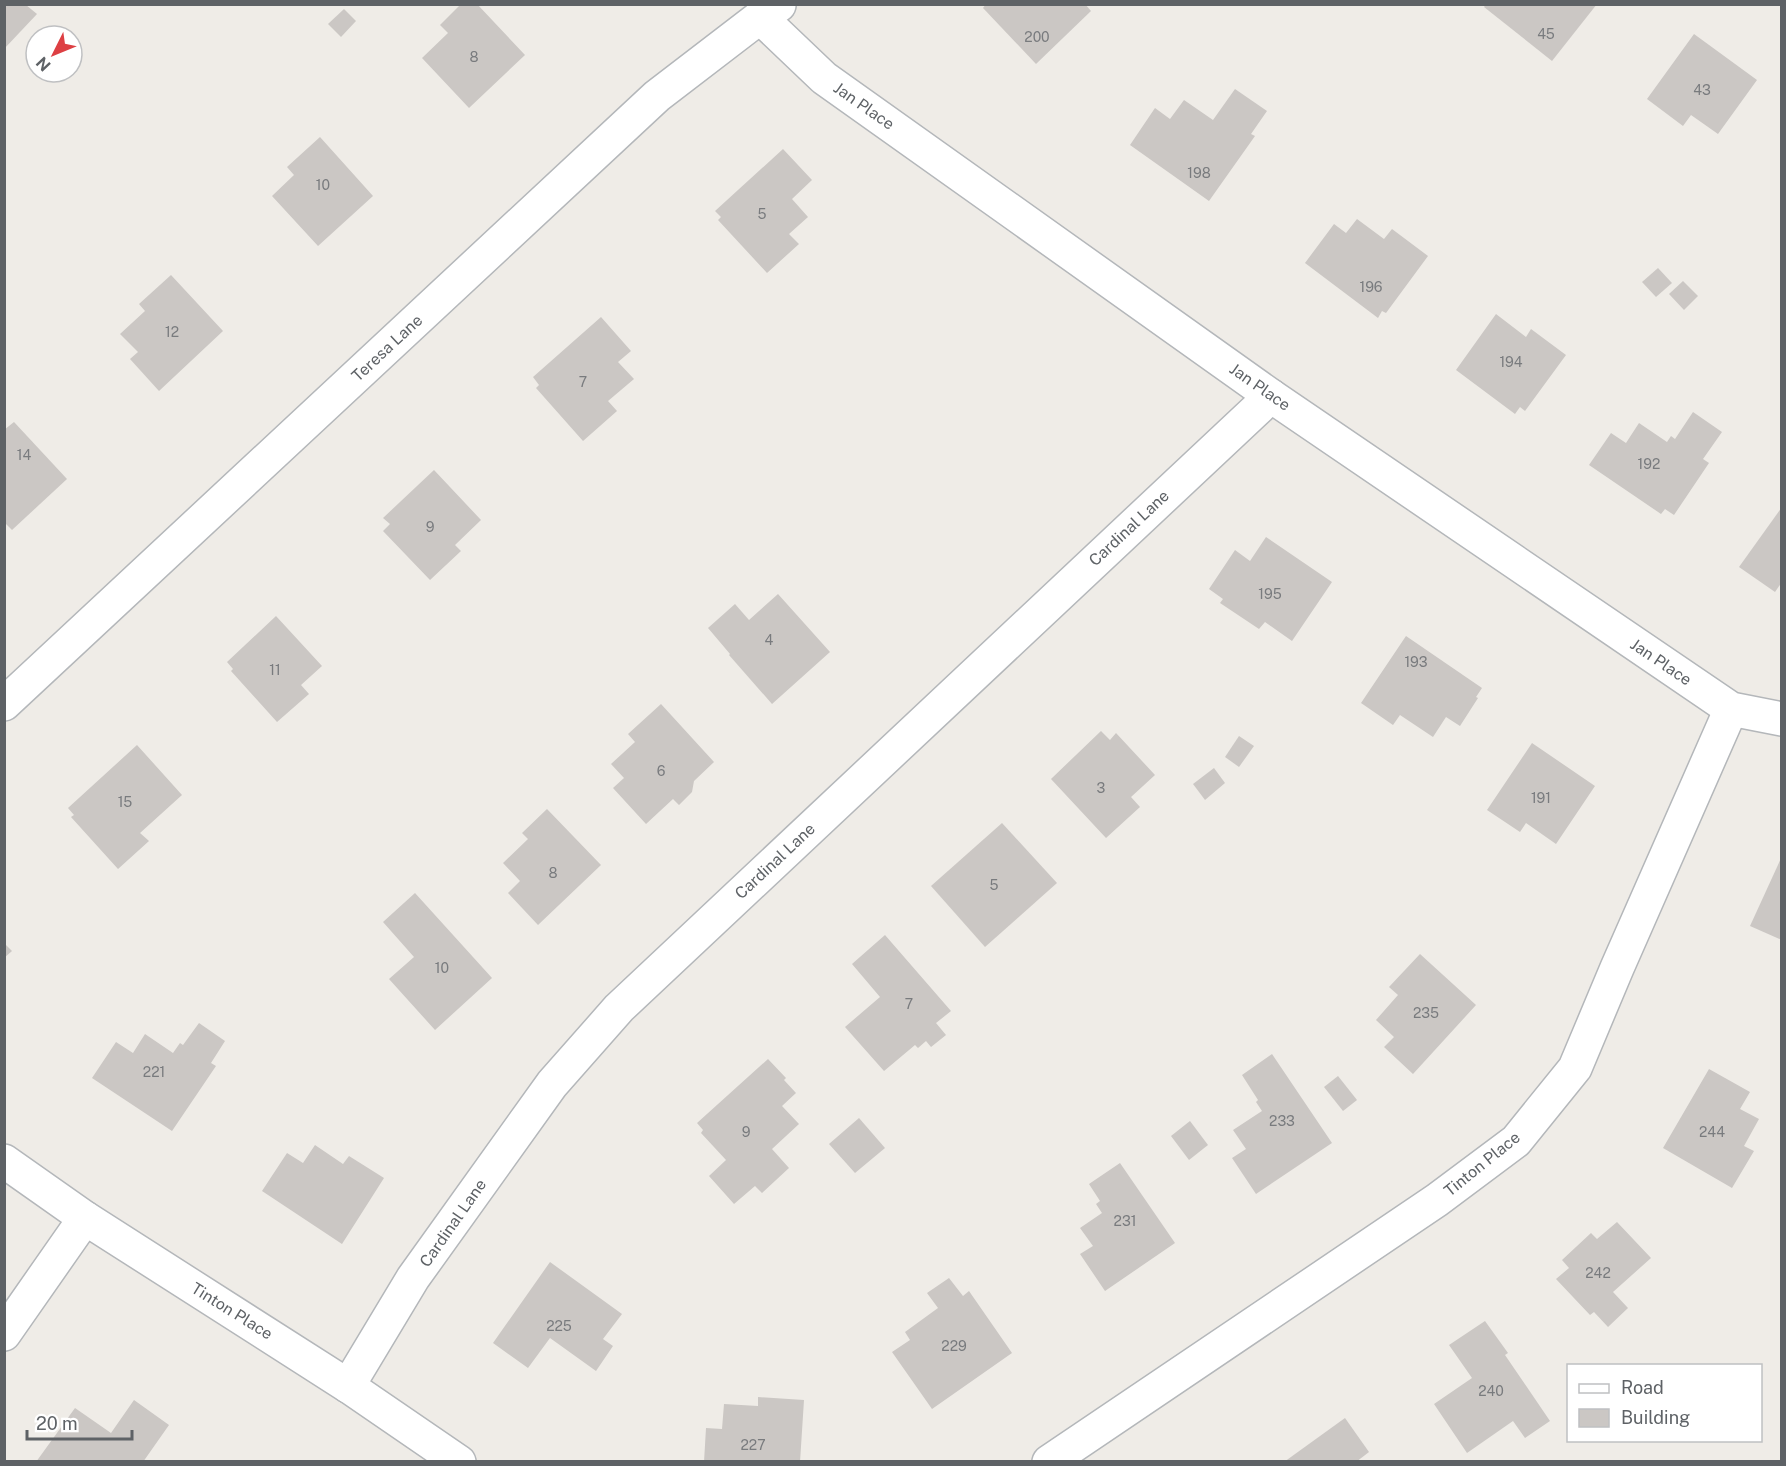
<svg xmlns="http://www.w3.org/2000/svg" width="1786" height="1466" font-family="'Public Sans',sans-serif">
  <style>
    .building { fill: #cbc7c4 }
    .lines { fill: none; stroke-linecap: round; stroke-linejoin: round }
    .minor-casing { stroke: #b4b7ba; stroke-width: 36 }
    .minor { stroke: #fff; stroke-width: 33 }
    .labels { text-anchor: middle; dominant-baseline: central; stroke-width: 4.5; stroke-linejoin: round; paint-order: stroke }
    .number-label { font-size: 14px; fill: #797b7e }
    .street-label { font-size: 16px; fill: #5e6266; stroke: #fff }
  </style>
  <rect width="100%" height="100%" fill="#efece7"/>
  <g class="building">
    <polygon points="461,4 477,4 525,55 469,108 422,58 448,33 440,25"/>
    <polygon points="986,4 1085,4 1091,11 1036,64 983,8"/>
    <polygon points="1486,4 1597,4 1552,61 1484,7"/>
    <polygon points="4,5 26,5 37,14 4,49"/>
    <polygon points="344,9 356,21 341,37 328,24"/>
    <polygon points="1694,34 1757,80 1718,134 1691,115 1683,126 1647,99"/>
    <polygon points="1235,89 1267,111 1251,134 1255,136 1209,201 1130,145 1155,108 1170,119 1184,100 1213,120"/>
    <polygon points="320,137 373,196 318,246 272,196 294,175 287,167"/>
    <polygon points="783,149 812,180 792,199 808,217 789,234 799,244 767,273 718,220 721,217 715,211"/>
    <polygon points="1357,219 1384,239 1392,229 1428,256 1386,313 1382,311 1378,318 1305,263 1334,224 1346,233"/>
    <polygon points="1658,268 1672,283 1656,297 1642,282"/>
    <polygon points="171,275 223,331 159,391 130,359 138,352 120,334 145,311 139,304"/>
    <polygon points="1683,281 1698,296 1684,310 1669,294"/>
    <polygon points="1496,314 1526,337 1531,329 1566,355 1525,411 1520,407 1515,414 1456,370"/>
    <polygon points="601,317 631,351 618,362 634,379 608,401 617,411 583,441 536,388 539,385 533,377"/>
    <polygon points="1693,412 1722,432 1703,459 1709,463 1674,515 1665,509 1661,514 1589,465 1611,433 1626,443 1639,423 1667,442 1671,436 1675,439"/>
    <polygon points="14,422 67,479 12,530 4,522 4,430"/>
    <polygon points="434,470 481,520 455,545 461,551 430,580 383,531 390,524 383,518"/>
    <polygon points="1782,507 1782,582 1775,592 1739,567"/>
    <polygon points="1266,537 1332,582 1292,641 1265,622 1259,629 1220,603 1223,599 1209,589 1235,550 1250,561"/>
    <polygon points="778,594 830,652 772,704 729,655 730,654 708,628 735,604 749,620"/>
    <polygon points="276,616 322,666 301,685 309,694 277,722 231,671 233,669 227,662"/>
    <polygon points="1406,636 1482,688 1476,697 1478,698 1460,726 1446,717 1433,737 1400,715 1393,725 1361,703"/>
    <polygon points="661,704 714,762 694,781 692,792 679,805 673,799 646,824 613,788 624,778 611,764 635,742 628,734"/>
    <polygon points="1101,731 1110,740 1116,733 1155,775 1131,797 1140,807 1106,838 1051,779"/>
    <polygon points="1239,736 1254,746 1239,767 1225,757"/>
    <polygon points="1532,743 1595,786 1556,844 1526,823 1520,832 1487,810"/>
    <polygon points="137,745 182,795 140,833 149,841 118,869 71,817 74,815 68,808"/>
    <polygon points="1214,768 1225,783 1205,800 1193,784"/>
    <polygon points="547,809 601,865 538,925 508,893 520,881 503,863 528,839 522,833"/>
    <polygon points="1002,823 1057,883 985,947 931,886"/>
    <polygon points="1782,856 1782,940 1750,926"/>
    <polygon points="415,893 492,978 435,1030 389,979 414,957 383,922"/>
    <polygon points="885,935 951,1011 936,1023 946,1035 931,1047 926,1041 918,1048 915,1045 884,1071 845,1027 880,997 852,964"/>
    <polygon points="4,943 12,951 4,958"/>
    <polygon points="1420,954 1476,1005 1413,1074 1384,1047 1394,1037 1376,1020 1398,995 1389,987"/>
    <polygon points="199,1023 225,1041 211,1063 216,1066 172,1131 92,1078 116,1042 133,1053 145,1034 173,1053 180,1043 183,1045"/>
    <polygon points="1272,1054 1332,1143 1256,1194 1232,1158 1246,1149 1233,1130 1262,1111 1256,1102 1258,1100 1242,1075"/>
    <polygon points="768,1059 786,1078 784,1080 796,1093 782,1106 799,1124 772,1149 789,1168 762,1193 755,1186 734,1204 709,1176 726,1160 701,1133 703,1130 697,1123"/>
    <polygon points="1709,1069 1750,1092 1740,1109 1759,1119 1744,1146 1754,1151 1732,1188 1663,1148"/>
    <polygon points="1338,1076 1357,1100 1343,1111 1324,1087"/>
    <polygon points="859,1118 885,1148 855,1173 829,1144"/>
    <polygon points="1190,1121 1208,1145 1189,1160 1171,1136"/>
    <polygon points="315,1145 343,1164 349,1156 384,1178 342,1244 262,1191 287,1153 303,1163"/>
    <polygon points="1120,1163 1175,1243 1105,1291 1080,1254 1093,1246 1080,1228 1102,1213 1096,1204 1100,1201 1089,1184"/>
    <polygon points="1617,1222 1651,1258 1613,1292 1628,1308 1608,1327 1594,1312 1590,1315 1556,1279 1569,1268 1562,1260 1591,1233 1597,1239"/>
    <polygon points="550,1262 622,1314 603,1339 613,1346 596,1371 550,1338 528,1368 493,1343"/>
    <polygon points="949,1278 963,1296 969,1291 1012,1353 932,1409 892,1352 910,1340 905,1332 938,1308 927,1293"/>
    <polygon points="1485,1321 1508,1353 1505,1355 1550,1421 1525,1438 1513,1421 1467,1453 1434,1404 1472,1378 1449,1345"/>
    <polygon points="758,1397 804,1400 800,1462 704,1462 706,1428 722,1429 724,1404 758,1406"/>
    <polygon points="134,1400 169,1425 143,1462 36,1462 75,1408 111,1433"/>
    <polygon points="1345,1418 1369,1452 1356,1462 1284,1462"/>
  </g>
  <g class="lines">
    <defs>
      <g id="minor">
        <polyline points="760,17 824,78 1271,396 1731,709 1782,719"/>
        <polyline points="4,704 657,96 760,17 779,5"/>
        <polyline points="4,1161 85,1218 348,1386 459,1462"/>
        <polyline points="4,1334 85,1218"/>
        <polyline points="348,1386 413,1278 552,1084 619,1008 1271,396"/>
        <polyline points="1049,1462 1437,1200 1516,1141 1575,1068 1617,968 1731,709"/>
      </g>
    </defs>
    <use href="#minor" class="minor-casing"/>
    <use href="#minor" class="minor"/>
  </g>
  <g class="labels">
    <g class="number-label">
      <text x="1546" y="34">45</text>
      <text x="1037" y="37">200</text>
      <text x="474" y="57">8</text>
      <text x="1702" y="90">43</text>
      <text x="1199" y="173">198</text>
      <text x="323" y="185">10</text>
      <text x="762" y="214">5</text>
      <text x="1371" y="287">196</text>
      <text x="172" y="332">12</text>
      <text x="1511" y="362">194</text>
      <text x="583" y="382">7</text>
      <text x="24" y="455">14</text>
      <text x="1649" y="464">192</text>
      <text x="430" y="527">9</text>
      <text x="1270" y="594">195</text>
      <text x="769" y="640">4</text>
      <text x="1416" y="662">193</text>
      <text x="275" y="670">11</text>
      <text x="661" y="771">6</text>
      <text x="1101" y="788">3</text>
      <text x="1541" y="798">191</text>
      <text x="125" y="802">15</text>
      <text x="553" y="873">8</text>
      <text x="994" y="885">5</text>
      <text x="442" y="968">10</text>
      <text x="909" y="1004">7</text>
      <text x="1426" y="1013">235</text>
      <text x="154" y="1072">221</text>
      <text x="1282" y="1121">233</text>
      <text x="746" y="1132">9</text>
      <text x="1712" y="1132">244</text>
      <text x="1125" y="1221">231</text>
      <text x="1598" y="1273">242</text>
      <text x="559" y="1326">225</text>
      <text x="954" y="1346">229</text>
      <text x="1491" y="1391">240</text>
      <text x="753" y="1445">227</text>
    </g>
    <g class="street-label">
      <text transform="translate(864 106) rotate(35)">Jan Place</text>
      <text transform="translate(387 348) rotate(-43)">Teresa Lane</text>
      <text transform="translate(1260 387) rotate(35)">Jan Place</text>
      <text transform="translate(1129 528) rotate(-43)">Cardinal Lane</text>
      <text transform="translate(1661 662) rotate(34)">Jan Place</text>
      <text transform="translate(775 861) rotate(-43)">Cardinal Lane</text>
      <text transform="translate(1482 1164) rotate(-39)">Tinton Place</text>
      <text transform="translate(453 1223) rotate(-55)">Cardinal Lane</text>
      <text transform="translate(232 1311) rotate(32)">Tinton Place</text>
    </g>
  </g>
  <rect width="1786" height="1466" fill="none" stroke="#5e6266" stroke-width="12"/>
  <rect x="1567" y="1364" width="195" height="78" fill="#ffffff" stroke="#bfc0c2" stroke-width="1.5"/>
  <rect x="1579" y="1384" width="30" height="9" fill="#ffffff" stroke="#bfc0c2" stroke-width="1.5"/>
  <text x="1621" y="1394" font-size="18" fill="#5e6266">Road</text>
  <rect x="1579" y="1409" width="30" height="18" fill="#cbc7c4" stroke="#bfc0c2" stroke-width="1.5"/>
  <text x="1621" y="1424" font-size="18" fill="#5e6266">Building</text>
  <g transform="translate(54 54) rotate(227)"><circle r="28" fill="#ffffff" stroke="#bfc0c2" stroke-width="1.5"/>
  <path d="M0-4.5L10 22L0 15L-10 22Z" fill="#dd3f43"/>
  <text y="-9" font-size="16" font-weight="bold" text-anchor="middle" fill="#5e6266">N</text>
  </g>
  <path d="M27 1430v9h105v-9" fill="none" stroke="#5e6266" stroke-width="3"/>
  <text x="36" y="1430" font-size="18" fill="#5e6266" stroke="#ffffff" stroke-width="4.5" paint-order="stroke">20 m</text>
</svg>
